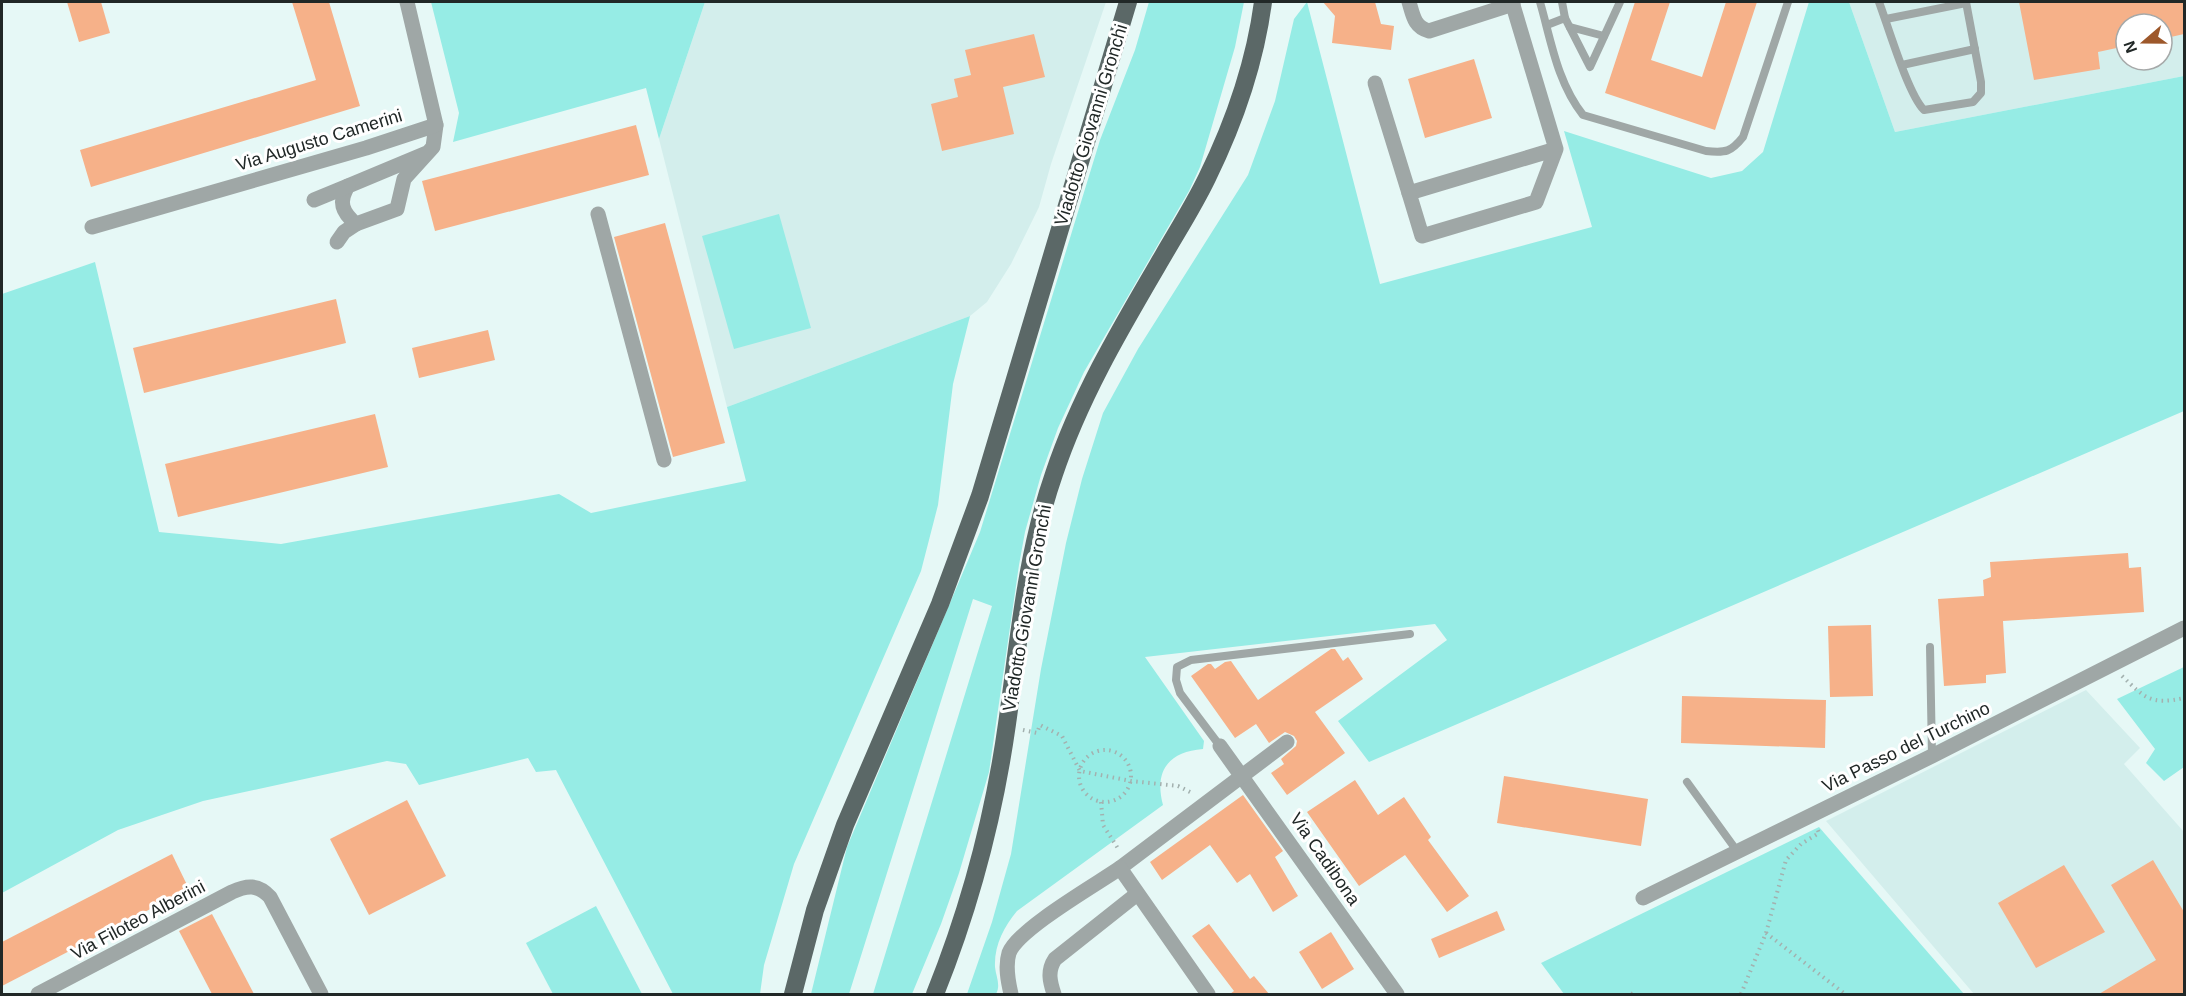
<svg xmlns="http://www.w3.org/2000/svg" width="2186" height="996" font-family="Helvetica,sans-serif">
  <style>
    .built { fill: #d3eeec; fill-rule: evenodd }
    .green { fill: #96ece5 }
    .building { fill: #f6b189 }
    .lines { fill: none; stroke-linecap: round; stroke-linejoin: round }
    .path { stroke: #a3b1af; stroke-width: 4; stroke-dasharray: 1.5 4.5; stroke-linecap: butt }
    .lane { stroke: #9fa7a6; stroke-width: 8 }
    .street { stroke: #9fa7a6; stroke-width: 15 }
    .primary { stroke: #5b6867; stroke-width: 18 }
    .labels { text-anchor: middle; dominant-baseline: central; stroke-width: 6; stroke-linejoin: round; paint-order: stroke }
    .street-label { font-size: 18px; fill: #212827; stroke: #fff }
  </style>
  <rect width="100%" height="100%" fill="#e6f8f6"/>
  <g class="built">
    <polygon points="705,2 1106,2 1051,164 1039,207 1011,264 987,302 970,316 727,407 659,139"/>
    <path d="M1849,2h335v74l-289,56zM2126,24h36v36h-36z"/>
    <polygon points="2086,690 2140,748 2124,764 2184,832 2184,994 1974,994 1826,821"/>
  </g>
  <g class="green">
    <polygon points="431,2 705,2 659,139 646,88 453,142 459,113"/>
    <polygon points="1149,2 1244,2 1235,47 1200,167 1189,191 1084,372 1058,428 1041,475 1025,532 1019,565 989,772 959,873 941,924 912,994 873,994 992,606 973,599 849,994 811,994 847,847 980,532 1100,140 1135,50"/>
    <path d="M1307,2l73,282 212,-57 -28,-96 147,47 31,-7 21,-19 46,-150h40l46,130 289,-56v335l-815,351 -31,-41 109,-81 -12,-16 -290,33 59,84 -1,8c-35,3 -49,22 -40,56l-146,106c-13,16 -23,34 -22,56 1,10 6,18 1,27h-29l25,-72 19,-68 30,-185 25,-126 16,-64 21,-66 35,-64 110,-174 27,-74 19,-82z"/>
    <polygon points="779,214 811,328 734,349 702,236"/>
    <polygon points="95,262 159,532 281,544 559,494 591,513 746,481 727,407 970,316 953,384 938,505 921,571 794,864 764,965 760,994 673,994 556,770 536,772 528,758 419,785 406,764 387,761 203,801 118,830 2,893 2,294"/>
    <polygon points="2184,667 2184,767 2164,781 2146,763 2155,749 2117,699"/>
    <polygon points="1819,827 1964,994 1564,994 1541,963"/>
    <polygon points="596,906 642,994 553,994 526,943"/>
  </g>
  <g class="building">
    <polygon points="67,2 101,2 110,33 79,42"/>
    <polygon points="292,2 329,2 360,106 91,187 80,150 316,80"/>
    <polygon points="1323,2 1375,2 1381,24 1394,26 1391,50 1332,43 1335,16"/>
    <polygon points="1635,2 1670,2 1651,60 1702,77 1726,2 1757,2 1715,130 1605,93"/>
    <polygon points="2019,2 2184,2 2184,34 2162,39 2162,24 2126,24 2126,46 2098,52 2100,69 2034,80"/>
    <polygon points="1034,34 1045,77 1003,87 1014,134 942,151 931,104 958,97 954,79 971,75 965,50"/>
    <polygon points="1474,59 1492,118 1425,138 1408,79"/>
    <polygon points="636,125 649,175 435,231 422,181"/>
    <polygon points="665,223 725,443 673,457 614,237"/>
    <polygon points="336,299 346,343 144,393 133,348"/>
    <polygon points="488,330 495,360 419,378 412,348"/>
    <polygon points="375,414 388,467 178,517 165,464"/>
    <polygon points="2128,553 2129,568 2141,567 2144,612 2003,621 2006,673 1986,675 1986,683 1944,686 1938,599 1984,596 1983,580 1991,577 1990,562"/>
    <polygon points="1871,625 1873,696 1830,697 1828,626"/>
    <polygon points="1331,649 1335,649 1343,661 1348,657 1363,679 1315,712 1345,753 1287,795 1271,773 1284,764 1281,759 1296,746 1297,741 1294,736 1285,732 1269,743 1256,724 1235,738 1191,676 1208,664 1211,664 1215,669 1225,662 1231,661 1258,700"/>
    <polygon points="1682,696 1826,700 1825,748 1681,743"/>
    <polygon points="1504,776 1648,799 1641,846 1497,823"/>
    <polygon points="1355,780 1378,815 1404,797 1431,837 1428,840 1469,896 1447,912 1405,855 1359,886 1307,812"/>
    <polygon points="1243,795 1283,851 1275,857 1298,896 1273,912 1250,874 1237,883 1210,845 1162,880 1150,862"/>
    <polygon points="407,800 446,876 369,915 330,839"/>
    <polygon points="172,854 189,889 2,986 2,942"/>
    <polygon points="2153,860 2184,912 2184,994 2099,994 2156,960 2111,885"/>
    <polygon points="2064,865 2105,932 2036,968 1998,903"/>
    <polygon points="1497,911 1505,930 1439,958 1431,939"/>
    <polygon points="212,914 254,994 212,994 179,931"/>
    <polygon points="1209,924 1250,979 1254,976 1269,994 1230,994 1234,991 1192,936"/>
    <polygon points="1331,932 1354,969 1322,989 1299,952"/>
  </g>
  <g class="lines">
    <g class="path">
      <path d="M2122,676c24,23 29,29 62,22"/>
      <polyline points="1023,730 1037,733 1040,725 1062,736 1080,771 1131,781 1178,786 1192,793"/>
      <circle cx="1105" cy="776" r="26"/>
      <polyline points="1101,802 1103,825 1119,850"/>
      <polyline points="1766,933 1845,994"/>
      <polyline points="1632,994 1633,993"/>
      <polyline points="1741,994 1766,933 1786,860 1801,844 1819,833 1817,828"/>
    </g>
    <g class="lane">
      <path d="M1540,2c11,38 17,80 43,113l123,36c20,2 25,1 37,-14l45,-135"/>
      <polyline points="1562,2 1565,18 1590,67 1620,2"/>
      <path d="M1879,2c9,24 29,92 45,108l49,-8 8,-9v-11l-15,-80"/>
      <polyline points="1886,19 1966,3"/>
      <polyline points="1547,25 1565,18"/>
      <polyline points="1570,27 1604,36"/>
      <polyline points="1902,65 1975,49"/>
      <polyline points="1930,647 1932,756"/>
      <polyline points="1220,746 1180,693 1176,680 1177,667 1191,660 1410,634"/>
      <polyline points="1687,782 1737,851"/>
    </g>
    <g class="street">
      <path d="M1409,2c4,13 5,25 20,29l84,-27"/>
      <polyline points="1512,2 1556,149 1536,202 1422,236 1409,193 1556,149"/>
      <polyline points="1375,83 1409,193"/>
      <path d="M427,153l-79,33c-10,16 -6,26 8,38l41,-15 7,-30 29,-32 3,-22"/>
      <polyline points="314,200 348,186"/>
      <polyline points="598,214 664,460"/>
      <polyline points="92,227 366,148 436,125 407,2"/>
      <polyline points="337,242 344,232 356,224"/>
      <polyline points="1220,746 1397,994"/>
      <polyline points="1120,868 1287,742"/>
      <polyline points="1643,898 1932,756 2184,628"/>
      <path d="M38,994l194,-102c15,-7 26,-8 38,5l51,97"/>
      <path d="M1011,994c-3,-13 -6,-28 -2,-41 9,-24 88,-69 111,-85l88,126"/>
      <path d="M1054,994c-4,-12 -7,-23 1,-35l82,-65"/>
    </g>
    <g class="primary">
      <polyline points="793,994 815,910 845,825 940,604 980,496 1128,2"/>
      <path d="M935,994c35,-87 59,-178 72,-270 12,-84 19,-170 47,-250 26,-78 68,-148 109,-218 15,-26 31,-51 44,-78 27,-55 48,-116 56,-176"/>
    </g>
  </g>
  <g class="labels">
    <g class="street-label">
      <text transform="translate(1091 125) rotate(-73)">Viadotto Giovanni Gronchi</text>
      <text transform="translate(319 140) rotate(-17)">Via Augusto Camerini</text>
      <text transform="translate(1027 608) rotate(-80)">Viadotto Giovanni Gronchi</text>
      <text transform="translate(1906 747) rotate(-26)">Via Passo del Turchino</text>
      <text transform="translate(1325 859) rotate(55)">Via Cadibona</text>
      <text transform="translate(138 920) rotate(-28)">Via Filoteo Alberini</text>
    </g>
  </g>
  <rect width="2186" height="996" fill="none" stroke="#212827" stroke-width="6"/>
  <g transform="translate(2144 42) rotate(250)"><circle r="28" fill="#ffffff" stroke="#a6a9a9" stroke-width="1.5"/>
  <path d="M0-4.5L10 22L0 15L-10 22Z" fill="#9d582b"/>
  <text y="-9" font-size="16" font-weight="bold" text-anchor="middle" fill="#212827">N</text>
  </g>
</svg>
